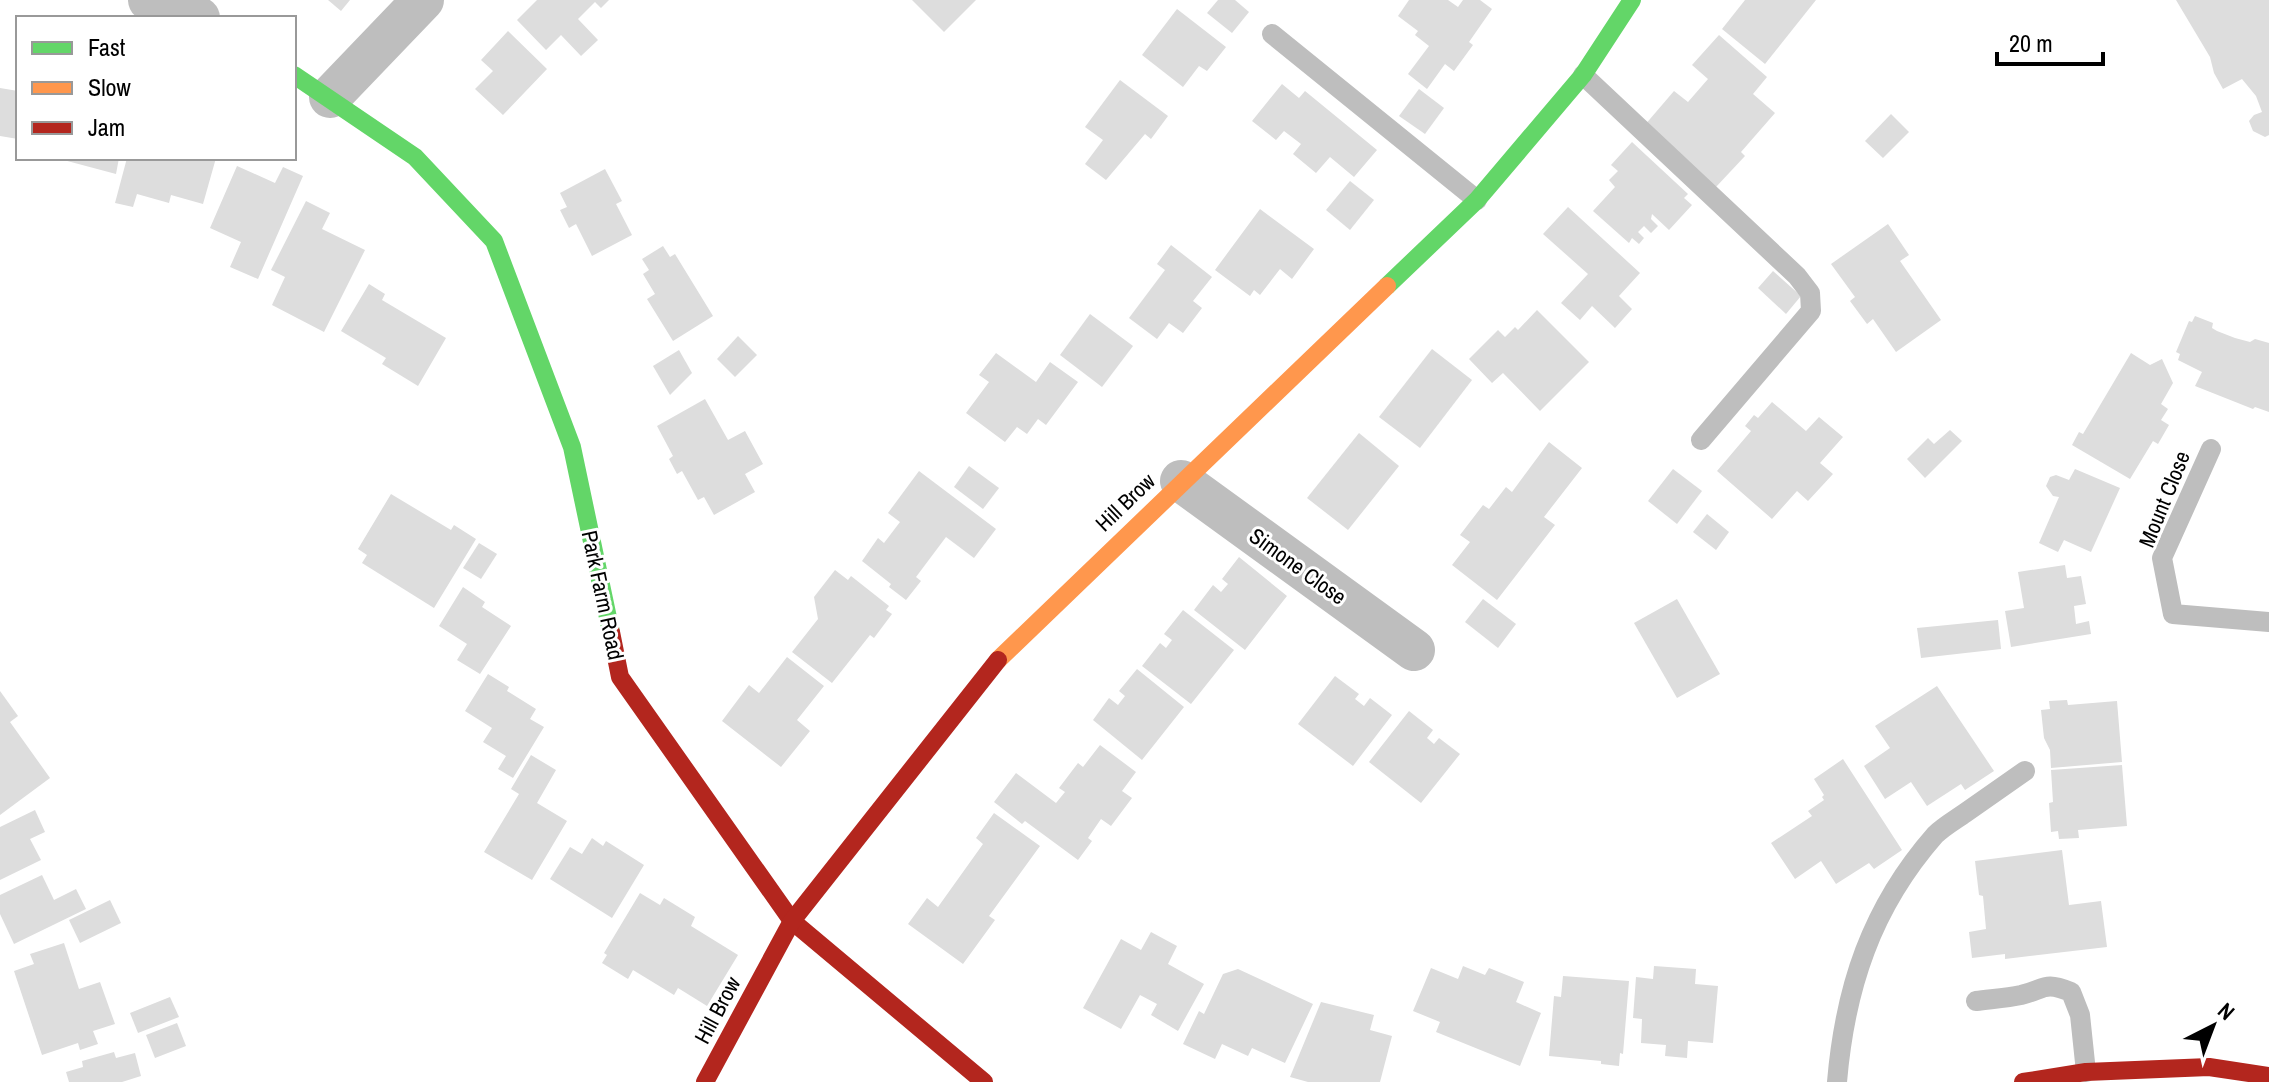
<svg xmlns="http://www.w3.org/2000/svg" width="2269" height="1082" font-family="'Archivo Narrow',sans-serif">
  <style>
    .building { fill: #ddd }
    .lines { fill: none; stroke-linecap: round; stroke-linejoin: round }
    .lane { stroke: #bebebe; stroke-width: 20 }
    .street { stroke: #bebebe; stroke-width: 42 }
    .fast { stroke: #63d668; stroke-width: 18 }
    .slow { stroke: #ff974d; stroke-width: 18 }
    .jam { stroke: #b3261e; stroke-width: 18 }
    .labels { text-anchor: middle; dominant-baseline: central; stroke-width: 6; stroke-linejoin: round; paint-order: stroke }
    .street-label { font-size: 22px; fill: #000; stroke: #fff }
  </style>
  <rect width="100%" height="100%" fill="#fff"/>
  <g class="building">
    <polygon points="328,0 350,0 341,11"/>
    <polygon points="537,0 609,0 601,8 595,2 578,19 598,40 581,56 561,35 546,50 517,20"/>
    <polygon points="912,0 976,0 944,32"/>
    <polygon points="1218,0 1235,0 1249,12 1232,33 1207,13"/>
    <polygon points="1409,0 1448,0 1458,7 1463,0 1480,0 1492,9 1469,42 1473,45 1454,71 1445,64 1427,89 1408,74 1429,46 1415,35 1418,31 1398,16"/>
    <polygon points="1745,0 1816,0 1765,64 1722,29"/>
    <polygon points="2176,0 2269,0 2269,135 2265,137 2253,131 2249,121 2254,115 2262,112 2256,96 2242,79 2223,89 2214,73 2210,57"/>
    <polygon points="1177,9 1226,47 1207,71 1199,66 1183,87 1142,55"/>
    <polygon points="508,31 547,69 503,115 475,89 493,71 481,60"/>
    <polygon points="1719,35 1767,77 1753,94 1775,113 1741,152 1745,156 1715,188 1644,126 1674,91 1688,102 1708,79 1692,65"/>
    <polygon points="1120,80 1168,116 1151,139 1145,134 1106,180 1085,164 1103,140 1085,127"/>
    <polygon points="1282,84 1299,98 1305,91 1377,150 1354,177 1330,157 1316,173 1293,154 1301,144 1284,131 1276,140 1252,121"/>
    <polygon points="0,88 18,91 18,139 0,136"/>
    <polygon points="1419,89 1444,108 1425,134 1399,116"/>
    <polygon points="1891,114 1909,132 1883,158 1865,141"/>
    <polygon points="1632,142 1688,194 1684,198 1692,205 1669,230 1652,214 1651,219 1658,226 1651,233 1644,226 1638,232 1644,238 1639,244 1632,238 1629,243 1593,211 1615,187 1609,180 1618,171 1611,165"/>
    <polygon points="56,158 119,158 116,174"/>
    <polygon points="127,158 216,158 203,204 171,195 169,203 137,194 133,207 115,203"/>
    <polygon points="237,166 275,183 283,167 303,176 258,279 230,267 241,242 210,228"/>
    <polygon points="605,169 622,201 616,204 632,235 592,256 576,224 569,228 560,210 567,207 560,193"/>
    <polygon points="1350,181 1374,200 1350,230 1326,210"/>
    <polygon points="306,201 330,213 322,229 365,250 324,332 272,305 285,277 271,270"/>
    <polygon points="1568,207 1640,273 1619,296 1632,309 1615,328 1592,306 1580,320 1561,303 1588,274 1543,234"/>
    <polygon points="1260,209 1314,249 1292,279 1280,269 1260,295 1254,290 1250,296 1215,270"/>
    <polygon points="1888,224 1909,255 1900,261 1941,320 1896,352 1873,319 1867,324 1850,301 1855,297 1831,264"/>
    <polygon points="1171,245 1212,277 1193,301 1202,308 1183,333 1169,323 1157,339 1129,318 1165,270 1157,264"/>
    <polygon points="663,246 670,257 675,254 713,316 673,341 647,299 655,294 643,274 649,270 642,259"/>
    <polygon points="1773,271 1801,296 1786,314 1758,288"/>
    <polygon points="369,284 385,294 382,300 446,338 418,386 382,364 386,358 341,331"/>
    <polygon points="1537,310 1589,362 1540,411 1503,373 1492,383 1469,359 1498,330 1505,337 1515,327 1518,330"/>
    <polygon points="1090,314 1133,346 1102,387 1060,355"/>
    <polygon points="2195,316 2213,323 2212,328 2217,331 2235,338 2250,342 2255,339 2269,343 2269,412 2255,407 2253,409 2195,386 2202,372 2178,360 2180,354 2176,352 2189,321 2192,322"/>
    <polygon points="738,336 757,355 735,377 717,359"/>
    <polygon points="1432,349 1472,380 1420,448 1379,417"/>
    <polygon points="679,350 692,373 670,395 653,366"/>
    <polygon points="996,353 1036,382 1050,362 1078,382 1046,425 1038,419 1027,434 1017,427 1005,442 966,413 989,382 979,375"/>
    <polygon points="2131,353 2150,365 2162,359 2173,383 2161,404 2168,409 2161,420 2169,425 2158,444 2153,441 2130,479 2072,445 2079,432 2083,434"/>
    <polygon points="705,399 728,440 745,431 763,464 745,474 755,492 714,515 704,497 698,500 682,471 677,474 669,459 673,456 657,426"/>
    <polygon points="1772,402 1806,431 1819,417 1843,437 1820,463 1833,474 1808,501 1797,491 1772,519 1717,471 1751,431 1745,426 1754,415 1758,418"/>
    <polygon points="1950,430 1962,441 1925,478 1907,459 1928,438 1934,444"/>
    <polygon points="1359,433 1399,466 1348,530 1307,498"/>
    <polygon points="1549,442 1582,468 1544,517 1555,525 1497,600 1452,565 1470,542 1460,535 1483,505 1489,509 1506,487 1512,492"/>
    <polygon points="969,466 999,488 983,509 954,487"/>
    <polygon points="1673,469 1702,491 1677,524 1648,501"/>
    <polygon points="2075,469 2120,488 2091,552 2064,540 2058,552 2039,543 2059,497 2053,496 2046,486 2050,477 2056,475 2069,480"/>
    <polygon points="919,471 996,529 974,558 946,537 916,577 921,581 906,600 889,587 891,584 862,561 878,538 884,543 900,522 888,513"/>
    <polygon points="391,494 451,530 454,525 476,539 434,608 362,563 367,555 358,549"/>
    <polygon points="1707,514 1729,532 1716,550 1693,532"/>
    <polygon points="479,543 497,554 481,579 463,568"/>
    <polygon points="1239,557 1287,596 1245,650 1194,610 1213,585 1221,592 1228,584 1222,579"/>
    <polygon points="2065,565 2067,578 2081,576 2086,604 2074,606 2076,624 2089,621 2091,634 2011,647 2005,611 2024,608 2018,572"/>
    <polygon points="835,570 848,580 851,576 889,606 886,610 892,614 874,638 870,635 832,683 792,652 818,619 814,597"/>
    <polygon points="463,587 485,602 482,607 511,626 480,674 457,660 467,644 439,626"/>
    <polygon points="1483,599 1516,624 1498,648 1465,622"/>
    <polygon points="1677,599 1720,674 1677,698 1634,623"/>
    <polygon points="1183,610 1234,650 1191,704 1142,666 1160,643 1166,648 1172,640 1164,634"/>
    <polygon points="1998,620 2001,649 1921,658 1917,628"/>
    <polygon points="787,657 824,686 797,720 810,731 781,767 722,721 749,685 759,693"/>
    <polygon points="1137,669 1184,707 1142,760 1093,720 1109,698 1118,705 1125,696 1119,691"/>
    <polygon points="488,674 509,687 507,691 536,709 530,719 544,727 513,778 498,769 506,756 483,742 492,728 465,711"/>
    <polygon points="1335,676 1359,694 1355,699 1364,706 1370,698 1392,715 1353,766 1298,724"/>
    <polygon points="1937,686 1994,771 1965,790 1961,784 1927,806 1911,782 1885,799 1864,766 1890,748 1875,726"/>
    <polygon points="0,691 18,716 10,722 50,778 0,815"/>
    <polygon points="2067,700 2068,705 2117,701 2122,762 2051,768 2050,750 2044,738 2041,710 2050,709 2049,701"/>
    <polygon points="1409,711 1433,730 1427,738 1434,744 1439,738 1460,754 1421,803 1369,762"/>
    <polygon points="1100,745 1136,772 1122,791 1132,798 1111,826 1101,819 1088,838 1092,841 1078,860 1025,821 1022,824 994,802 1016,773 1056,803 1065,792 1059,788 1078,763 1083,767"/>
    <polygon points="531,755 556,770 537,803 567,821 532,880 484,852 519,794 511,789"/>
    <polygon points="1843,759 1902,850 1874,869 1869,863 1836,884 1821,861 1795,879 1771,843 1812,816 1808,811 1824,800 1822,797 1824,795 1814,779"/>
    <polygon points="2122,765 2127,826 2078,830 2079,838 2059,839 2058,831 2051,832 2049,803 2053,802 2051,770"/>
    <polygon points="35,810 45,832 30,839 41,860 0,880 0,827"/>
    <polygon points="994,813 1040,846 989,916 995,920 963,964 908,924 927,898 938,907 983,844 976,838"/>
    <polygon points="592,838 603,846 606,841 644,865 612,918 550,879 570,847 582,854"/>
    <polygon points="2062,850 2069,905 2101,901 2107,947 2005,959 2005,954 1972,958 1969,932 1986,929 1983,896 1979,895 1975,861"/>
    <polygon points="42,875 54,900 76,889 86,909 14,944 0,914 0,895"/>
    <polygon points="640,893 660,905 664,898 695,917 691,926 738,955 707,1006 678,988 674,995 633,970 628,979 602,963 607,955 604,953"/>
    <polygon points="110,900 121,923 80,943 69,920"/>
    <polygon points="1151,932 1177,946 1168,964 1204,984 1178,1031 1151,1015 1157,1004 1140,995 1121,1029 1083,1008 1121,939 1141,950"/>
    <polygon points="64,943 79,989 100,982 115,1024 93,1031 98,1044 80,1050 78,1043 42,1055 14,971 34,964 30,954"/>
    <polygon points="1463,966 1485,975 1489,968 1524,982 1516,1002 1541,1013 1520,1066 1436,1032 1440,1022 1413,1011 1431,968 1458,979"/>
    <polygon points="1654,966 1696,969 1695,984 1718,986 1713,1043 1688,1041 1687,1058 1665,1056 1666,1045 1641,1043 1642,1019 1633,1018 1636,977 1653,979"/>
    <polygon points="1238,969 1313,1004 1285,1063 1252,1048 1248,1056 1222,1044 1215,1059 1183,1044 1199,1011 1204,1014 1223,974"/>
    <polygon points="1563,976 1629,981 1623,1054 1620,1053 1619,1066 1601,1064 1601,1061 1549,1056 1554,996 1561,997"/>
    <polygon points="170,997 179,1017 138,1033 130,1013"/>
    <polygon points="1321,1002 1374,1015 1370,1030 1392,1036 1380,1082 1308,1082 1290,1077"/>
    <polygon points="177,1023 186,1046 155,1058 146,1035"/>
    <polygon points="114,1052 116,1058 135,1053 141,1076 122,1082 69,1082 66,1072 83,1067 82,1061"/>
  </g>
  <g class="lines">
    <g class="lane">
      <polyline points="1272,34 1477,200"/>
      <polyline points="1583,75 1797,276 1810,293 1811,311 1701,440"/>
      <polyline points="2211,449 2162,558 2173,614 2269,622"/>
      <path d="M1976,1001c15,-2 31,-3 45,-6 25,-6 22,-14 50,-3l9,23 6,57"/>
      <path d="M1837,1082c8,-94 34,-174 98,-247 8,-8 20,-15 30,-22 20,-14 40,-28 60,-42"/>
    </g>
    <g class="street">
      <polyline points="149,0 199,18"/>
      <polyline points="330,97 423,0"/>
      <polyline points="1181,481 1414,650"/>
    </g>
    <g class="fast">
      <polyline points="294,75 415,157 494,241 572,447 611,632"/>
      <polyline points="1387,286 1477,200 1583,75 1632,0"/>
    </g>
    <polyline class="slow" points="998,660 1387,286"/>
    <g class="jam">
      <polyline points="611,632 620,677 792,921 984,1082"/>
      <polyline points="705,1082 792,921 998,660"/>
      <polyline points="2023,1082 2086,1072 2209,1067 2269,1076"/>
    </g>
  </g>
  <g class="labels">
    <g class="street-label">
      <text transform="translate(2164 499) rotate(-68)">Mount Close</text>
      <text transform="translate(1125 502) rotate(-44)">Hill Brow</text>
      <text transform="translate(1298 566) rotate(36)">Simone Close</text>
      <text transform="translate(603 595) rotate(78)">Park Farm Road</text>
      <text transform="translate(717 1010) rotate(-62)">Hill Brow</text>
    </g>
  </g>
  <rect x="16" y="16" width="280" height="144" fill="#ffffff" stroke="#999999" stroke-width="2"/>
  <rect x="32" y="42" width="40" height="12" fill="#63d668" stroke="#999999" stroke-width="2"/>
  <text x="88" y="56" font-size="24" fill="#000000">Fast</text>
  <rect x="32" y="82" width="40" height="12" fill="#ff974d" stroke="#999999" stroke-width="2"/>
  <text x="88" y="96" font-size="24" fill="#000000">Slow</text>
  <rect x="32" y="122" width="40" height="12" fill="#b3261e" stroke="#999999" stroke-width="2"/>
  <text x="88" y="136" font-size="24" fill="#000000">Jam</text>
  <g transform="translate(2213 1026) rotate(42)" stroke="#ffffff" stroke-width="6" paint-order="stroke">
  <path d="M0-6L14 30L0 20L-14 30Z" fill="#000000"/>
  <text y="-12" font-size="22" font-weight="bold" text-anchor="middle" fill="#000000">N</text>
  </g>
  <path d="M1997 52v12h106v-12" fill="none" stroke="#000000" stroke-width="4"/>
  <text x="2009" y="52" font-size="24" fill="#000000" stroke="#ffffff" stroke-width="6" paint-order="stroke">20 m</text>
</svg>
